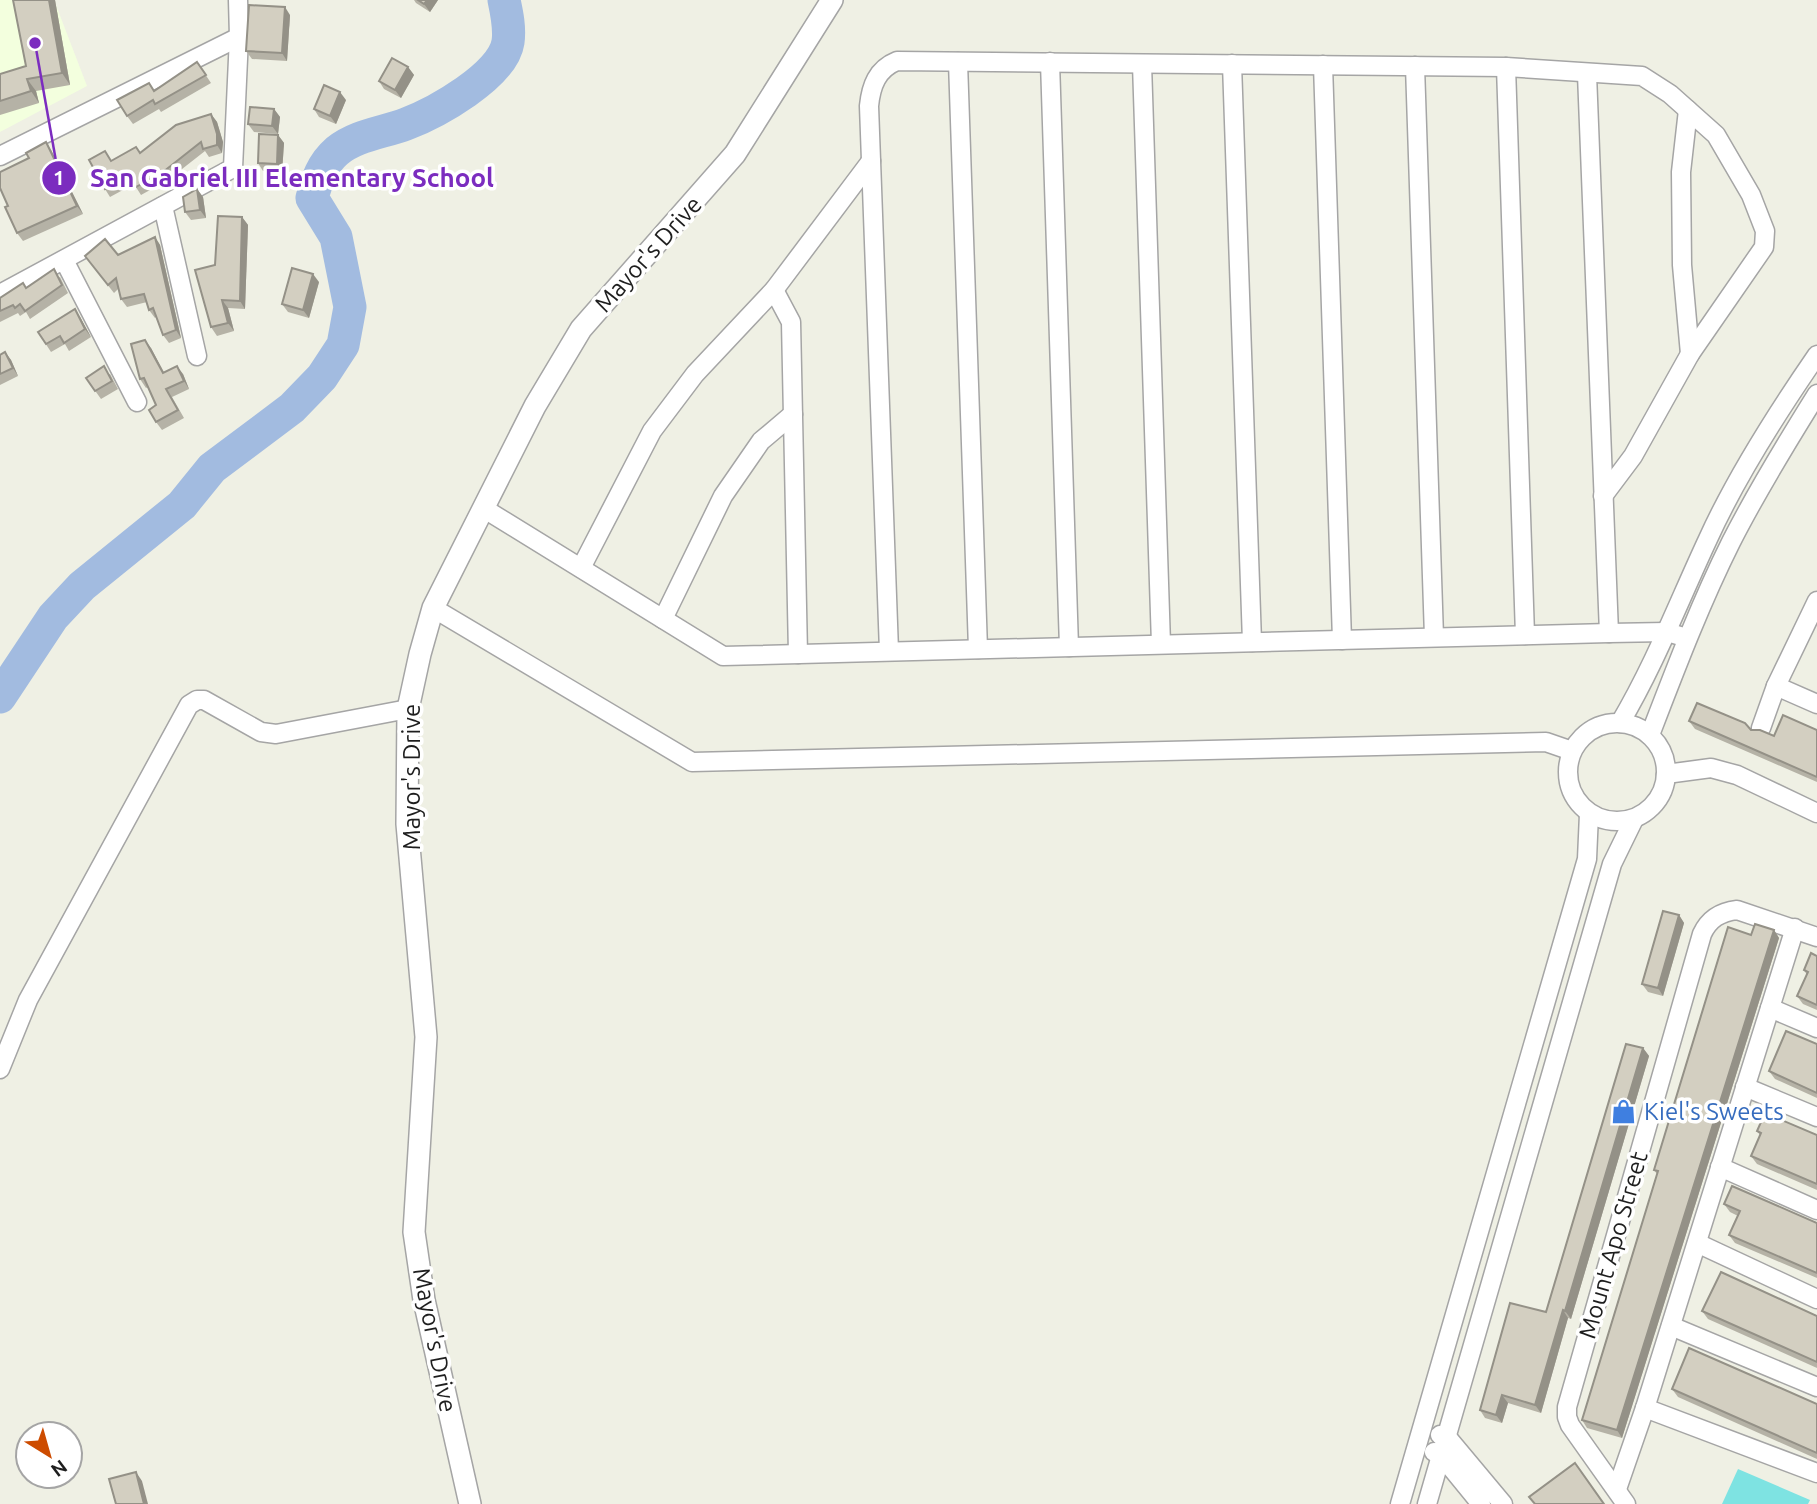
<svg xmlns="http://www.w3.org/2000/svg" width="1817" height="1504" font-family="Ubuntu,sans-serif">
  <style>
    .education { fill: #f3ffde }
    .pitch { fill: #7ee3e2 }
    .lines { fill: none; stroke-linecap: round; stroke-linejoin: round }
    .river { stroke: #a2bbe0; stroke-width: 33 }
    .minor-casing { stroke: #a5a5a5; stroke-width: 21 }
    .tertiary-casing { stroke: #a5a5a5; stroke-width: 24 }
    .minor { stroke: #fff; stroke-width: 18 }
    .tertiary { stroke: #fff; stroke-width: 21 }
    .wall { fill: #b5b2a6 }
    .shaded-wall { fill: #949187 }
    .building { fill: #d3cfc1; stroke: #949187; stroke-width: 2 }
    .labels { text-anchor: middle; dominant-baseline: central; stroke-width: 7; stroke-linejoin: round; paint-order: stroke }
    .street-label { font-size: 24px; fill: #1e1e1e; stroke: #fff }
    .shop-label { font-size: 24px; fill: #366cbe; stroke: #fff; text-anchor: start }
    .leader { fill: none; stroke: #7b2cbf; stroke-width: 2.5 }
    .callout-dot { fill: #7b2cbf; stroke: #fff; stroke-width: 2.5 }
    .mark-label { font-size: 21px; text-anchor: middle; font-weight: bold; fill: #fff }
    .callout-label { font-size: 26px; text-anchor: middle; font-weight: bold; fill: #7b2cbf; stroke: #fff; stroke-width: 7; stroke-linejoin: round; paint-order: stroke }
  </style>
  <rect width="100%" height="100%" fill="#eff0e4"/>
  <polygon class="education" points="0,0 54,0 87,86 0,132"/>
  <polygon class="pitch" points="1738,1469 1810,1500 1808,1504 1722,1504"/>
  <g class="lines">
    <path class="river" d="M0,697l53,-80 29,-31 100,-81 30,-37 80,-60 30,-31 21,-32 7,-38 -14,-70 -24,-39c5,-18 10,-34 25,-47 20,-16 45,-18 69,-27 29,-11 97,-48 102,-82 2,-14 -1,-28 -4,-42"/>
    <defs>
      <g id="minor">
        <polyline points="958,62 978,649"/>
        <polyline points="1050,62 1069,647"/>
        <polyline points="1142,64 1161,644"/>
        <polyline points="1232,64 1252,642"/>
        <polyline points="1323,65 1342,640"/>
        <polyline points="1415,66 1434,637"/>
        <polyline points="1506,67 1525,635"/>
        <polyline points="1587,74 1609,633"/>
        <polyline points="1688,110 1681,172 1682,265 1690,354"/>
        <polyline points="0,156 239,37"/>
        <polyline points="163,206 197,356"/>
        <polyline points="64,260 137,402"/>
        <polyline points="774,290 791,322 798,654"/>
        <polyline points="0,294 233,168 239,37 238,0"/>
        <polyline points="483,508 723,656 1609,633 1667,632 1687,638"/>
        <polyline points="581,568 652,431 695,374 774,290 871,161"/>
        <polyline points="433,608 692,762 1546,742 1572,751"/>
        <polyline points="663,619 723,496 761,441 793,414"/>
        <path d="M889,651l-20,-545c2,-20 8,-37 28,-45l609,6 136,9 28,18 46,41 35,60 14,36 -1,16 -74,107 -57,102 -30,40"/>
        <polyline points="1776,686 1817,704"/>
        <circle cx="1617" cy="772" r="49"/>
        <path d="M1620,723c35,-59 59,-122 88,-184 29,-64 69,-126 109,-184"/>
        <polyline points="1761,728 1776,686 1817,601"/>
        <path d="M1650,735c25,-65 50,-131 81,-193 26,-51 56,-100 86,-148"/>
        <polyline points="1666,774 1711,768 1737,775 1817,813"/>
        <polyline points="1770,1008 1817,1028"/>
        <polyline points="0,1069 28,1000 189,705 197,700 204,700 261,732 276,734 408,709"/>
        <polyline points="1745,1087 1817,1117"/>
        <polyline points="1720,1167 1817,1210"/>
        <polyline points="1697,1243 1817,1299"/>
        <polyline points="1671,1326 1817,1387"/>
        <polyline points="1645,1408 1817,1473"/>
        <polyline points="1440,1435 1447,1437 1503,1504"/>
        <polyline points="1434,1452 1441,1455 1481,1504"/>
        <polyline points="1617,1489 1645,1408 1795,928"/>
        <polyline points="1400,1504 1587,859 1589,814"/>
        <polyline points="1427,1504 1612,864 1634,819"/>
        <path d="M1626,1504l-56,-79 -3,-8v-10l135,-473c7,-15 18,-22 35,-24l80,27"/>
      </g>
      <polyline id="tertiary" points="470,1504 424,1300 414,1232 426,1037 407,824 408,709 420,654 433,608 535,406 581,329 735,154 832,0"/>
    </defs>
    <use href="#minor" class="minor-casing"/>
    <use href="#tertiary" class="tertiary-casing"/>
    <use href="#minor" class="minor"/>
    <use href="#tertiary" class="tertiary"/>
  </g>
  <g class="wall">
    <polygon points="13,0 55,0 70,85 36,91 39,103 0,115 0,74 26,66"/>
    <polygon points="414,0 438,0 430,12 416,3"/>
    <polygon points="290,15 287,61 252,59 246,51"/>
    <polygon points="197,62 211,83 161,112 159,109 133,124 127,116"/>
    <polygon points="408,67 414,75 401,98 384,89 379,81"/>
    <polygon points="346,100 336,124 319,117 314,109"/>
    <polygon points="274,109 280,117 278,134 254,132 248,124"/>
    <polygon points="211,114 217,122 223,142 222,153 209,157 205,151 168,180 141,195 134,184 110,197 105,189 112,161 140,153"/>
    <polygon points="278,135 284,143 282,172 263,171 258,163"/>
    <polygon points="51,150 83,214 23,241 17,233 8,206"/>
    <polygon points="197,189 203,197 206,218 191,220 185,212"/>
    <polygon points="242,217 248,225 245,309 228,308 234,331 217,336 211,327"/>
    <polygon points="155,237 160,245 181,338 169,343 163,335 156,317 155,318 149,310 147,302 127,307 121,299 119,288 114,293 85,256 118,255"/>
    <polygon points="60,277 68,293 30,319 26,312 20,316 18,313 0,322 0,298"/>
    <polygon points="319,282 309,318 288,312 282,304"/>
    <polygon points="80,317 91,337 69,351 65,344 51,352 38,332"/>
    <polygon points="151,348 164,372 183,374 189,389 172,397 184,418 162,430 156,422 156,405 148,387 146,388 140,379"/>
    <polygon points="5,352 11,360 18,376 0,385 0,355"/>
    <polygon points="110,374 118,389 101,399 86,378"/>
    <polygon points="1689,721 1751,730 1774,736 1817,730 1817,782 1695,729"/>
    <polygon points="1679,915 1684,923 1663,996 1648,992 1642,984"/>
    <polygon points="1774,930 1779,938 1622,1438 1587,1428 1582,1420 1657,1174 1654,1170 1751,935"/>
    <polygon points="1817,956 1817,1010 1803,1004 1797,996 1807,975 1804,970"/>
    <polygon points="1817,1044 1817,1098 1775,1079 1769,1071"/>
    <polygon points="1643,1048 1649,1056 1571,1319 1568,1318 1541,1413 1508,1403 1502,1423 1485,1418 1480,1410 1546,1312"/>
    <polygon points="1757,1131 1817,1135 1817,1190 1757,1164 1751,1156 1760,1135"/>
    <polygon points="1724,1204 1817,1223 1817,1278 1735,1243 1729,1235 1738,1216 1730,1212"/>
    <polygon points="1702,1311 1817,1316 1817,1368 1708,1319"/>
    <polygon points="1672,1389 1817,1404 1817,1459 1678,1397"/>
  </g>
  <g class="shaded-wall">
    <polygon points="49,0 55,0 70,85 62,73"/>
    <polygon points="427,0 438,0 430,12 424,4"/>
    <polygon points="285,7 290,15 287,61 282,53"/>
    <polygon points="408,67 414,75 401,98 395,90"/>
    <polygon points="27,79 36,91 39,103 31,91"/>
    <polygon points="340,92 346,100 336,124 330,116"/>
    <polygon points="274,109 280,117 278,134 272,126"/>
    <polygon points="211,114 217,122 223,142 222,153 217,145"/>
    <polygon points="278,135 284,143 282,172 277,164"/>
    <polygon points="46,142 51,150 83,214 77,206"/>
    <polygon points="197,189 203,197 206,218 200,210"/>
    <polygon points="242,217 248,225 245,309 240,301"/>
    <polygon points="155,237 160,245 181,338 176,330"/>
    <polygon points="313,274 319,282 309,318 303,310"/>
    <polygon points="222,300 228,308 234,331 228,323"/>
    <polygon points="75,309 80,317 91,337 85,329"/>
    <polygon points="145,340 151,348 168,381 163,373"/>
    <polygon points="5,352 11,360 18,376 13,368"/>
    <polygon points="177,366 183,374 189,389 184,381"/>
    <polygon points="1679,915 1684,923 1663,996 1658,988"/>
    <polygon points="1774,930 1779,938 1622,1438 1617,1430"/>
    <polygon points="1643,1048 1649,1056 1571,1319 1565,1311"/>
    <polygon points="1563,1310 1568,1318 1541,1413 1535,1405"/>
    <polygon points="1502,1395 1508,1403 1502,1423 1496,1415"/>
    <polygon points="136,1472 142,1481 148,1504 144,1504"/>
  </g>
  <g class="building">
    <polygon points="13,0 49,0 62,73 27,79 31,91 0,101 0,74 26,66"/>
    <polygon points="418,0 427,0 424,4"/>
    <polygon points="249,5 285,7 282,53 246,51"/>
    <polygon points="392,58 408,67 395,90 379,81"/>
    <polygon points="197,62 206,75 155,104 153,100 127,116 117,100 149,83 154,91"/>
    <polygon points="324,85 340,92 330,116 314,109"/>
    <polygon points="250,107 274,109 272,126 248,124"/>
    <polygon points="211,114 217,134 217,145 203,149 201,142 163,172 136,187 129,175 105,189 89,160 105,151 111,161 136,147 140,153 176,125"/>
    <polygon points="259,134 278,135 277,164 258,163"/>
    <polygon points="46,142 77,206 17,233 5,207 8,206 0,188 0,172 29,158 26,153"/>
    <polygon points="197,189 200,210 185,212 183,197"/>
    <polygon points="218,216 242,217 240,301 222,300 228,323 211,327 195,270 215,265"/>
    <polygon points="155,237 176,330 163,335 153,308 149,310 144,294 121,299 116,278 108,285 85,256 105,239 118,255"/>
    <polygon points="292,268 313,274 303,310 282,304"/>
    <polygon points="54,269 62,285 25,311 20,304 15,308 13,305 0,311 0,298 23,283 26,288"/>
    <polygon points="75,309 85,329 64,343 60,336 46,344 38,332"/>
    <polygon points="145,340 163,373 177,366 184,381 166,389 178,410 156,422 149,410 156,405 144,378 140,379 131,344"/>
    <polygon points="5,352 13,368 0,374 0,355"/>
    <polygon points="104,366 112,381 95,391 86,378"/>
    <polygon points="1697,703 1745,723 1751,730 1760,730 1774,736 1783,715 1817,730 1817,777 1689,721"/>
    <polygon points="1663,911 1679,915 1658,988 1642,984"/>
    <polygon points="1755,924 1774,930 1617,1430 1582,1420 1658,1171 1654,1170 1728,927 1751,935"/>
    <polygon points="1811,953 1817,956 1817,1005 1797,996 1808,972 1804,970"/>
    <polygon points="1786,1031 1817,1044 1817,1093 1769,1071"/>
    <polygon points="1626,1044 1643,1048 1565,1311 1563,1310 1535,1405 1502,1395 1496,1415 1480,1410 1510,1303 1546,1312"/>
    <polygon points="1765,1113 1817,1135 1817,1184 1751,1156 1761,1133 1757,1131"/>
    <polygon points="1732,1186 1817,1223 1817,1273 1729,1235 1740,1211 1724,1204"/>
    <polygon points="1721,1272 1817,1316 1817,1362 1702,1311"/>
    <polygon points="1689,1348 1817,1404 1817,1453 1672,1389"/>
    <polygon points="1575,1463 1604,1504 1535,1504 1529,1497"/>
    <polygon points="136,1472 144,1504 116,1504 109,1479"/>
  </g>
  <defs>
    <symbol id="shop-bare" viewBox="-9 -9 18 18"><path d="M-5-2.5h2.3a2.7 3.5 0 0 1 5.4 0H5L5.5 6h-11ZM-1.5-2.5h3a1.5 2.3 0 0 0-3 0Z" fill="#3f7fe0" stroke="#fff" stroke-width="2.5" paint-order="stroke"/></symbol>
  </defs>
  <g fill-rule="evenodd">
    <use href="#shop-bare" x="1606" y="1094" width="35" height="35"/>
  </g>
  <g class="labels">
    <g class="street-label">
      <text transform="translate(648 254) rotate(-48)">Mayor's Drive</text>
      <text transform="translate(411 777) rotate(-90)">Mayor's Drive</text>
      <text transform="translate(1613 1245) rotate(-74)">Mount Apo Street</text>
      <text transform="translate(435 1340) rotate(79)">Mayor's Drive</text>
    </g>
    <g class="shop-label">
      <text x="1644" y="1111">Kiel's Sweets</text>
    </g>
  </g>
  <path class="leader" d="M35 43L59 178"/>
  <g class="callout-dot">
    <circle cx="35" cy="43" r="7"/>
    <circle cx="59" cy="178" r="18"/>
  </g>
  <g class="mark-label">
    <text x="59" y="185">1</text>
  </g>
  <g class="callout-label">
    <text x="292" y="187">San Gabriel III Elementary School</text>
  </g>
  <g transform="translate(49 1455) rotate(143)"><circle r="33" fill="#ffffff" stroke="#a5a5a5" stroke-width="2"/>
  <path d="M0-5L12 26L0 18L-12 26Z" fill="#cd4c00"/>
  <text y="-10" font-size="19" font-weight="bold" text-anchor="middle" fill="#1e1e1e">N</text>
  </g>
</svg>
